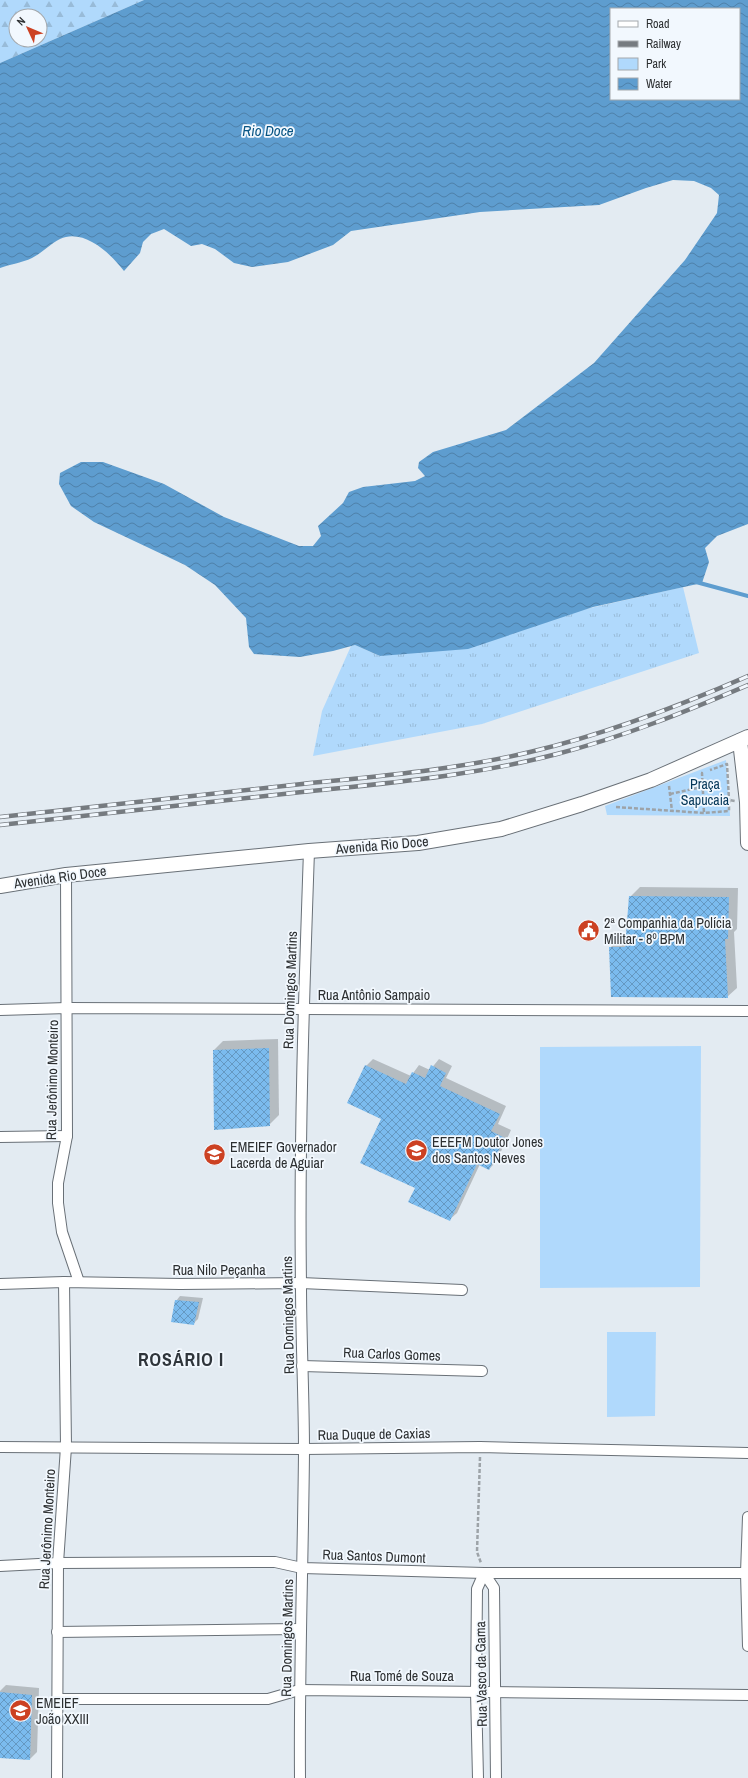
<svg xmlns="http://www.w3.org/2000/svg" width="748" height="1778" font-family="'Archivo Narrow',sans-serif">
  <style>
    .grass { fill: url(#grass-tufts) }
    .forest { fill: url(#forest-firs); fill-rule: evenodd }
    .green { fill: #b0d9fc }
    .water { fill: url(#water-waves); fill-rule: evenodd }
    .shadow { fill: #0003 }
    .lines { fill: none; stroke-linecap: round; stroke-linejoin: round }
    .stream { stroke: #5e9dcf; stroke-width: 4 }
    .building { fill: url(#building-cross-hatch) }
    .street-casing { stroke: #697077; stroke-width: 12 }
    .secondary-casing { stroke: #697077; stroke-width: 16 }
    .path { stroke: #9da3a8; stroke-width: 2.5; stroke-dasharray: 4 2; stroke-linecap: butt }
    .street { stroke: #fff; stroke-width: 10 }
    .secondary { stroke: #fff; stroke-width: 14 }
    .rail-casing { stroke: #767b80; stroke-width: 4.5 }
    .rail { stroke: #f2f8fe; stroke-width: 3; stroke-dasharray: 9; stroke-linecap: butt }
    .labels { text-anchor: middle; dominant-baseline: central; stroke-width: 3.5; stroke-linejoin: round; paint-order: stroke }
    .park-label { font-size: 14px; fill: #033658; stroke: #f2f8fe }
    .street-label { font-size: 14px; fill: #2c2f31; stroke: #f2f8fe }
    .poi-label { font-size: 14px; fill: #2c2f31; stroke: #f2f8fe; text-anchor: start }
    .water-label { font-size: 15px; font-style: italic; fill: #085584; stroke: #f2f8fe }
    .district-label { font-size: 18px; font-weight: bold; letter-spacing: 1px; fill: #2f353b; stroke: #f2f8fe }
  </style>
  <defs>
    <pattern id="grass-tufts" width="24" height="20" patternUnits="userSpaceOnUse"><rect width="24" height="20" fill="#b0d9fc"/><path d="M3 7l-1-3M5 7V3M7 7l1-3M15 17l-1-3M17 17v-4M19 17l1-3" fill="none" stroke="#98bbd8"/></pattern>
    <pattern id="forest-firs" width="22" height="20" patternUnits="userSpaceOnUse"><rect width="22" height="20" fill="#b0d9fc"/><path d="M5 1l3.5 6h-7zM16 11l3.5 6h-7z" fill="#98bbd8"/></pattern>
    <pattern id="water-waves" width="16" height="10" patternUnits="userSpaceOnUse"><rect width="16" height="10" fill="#5e9dcf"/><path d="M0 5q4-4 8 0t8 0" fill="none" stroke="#4e80a9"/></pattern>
    <pattern id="building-cross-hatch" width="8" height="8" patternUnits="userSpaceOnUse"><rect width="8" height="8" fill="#7bbbee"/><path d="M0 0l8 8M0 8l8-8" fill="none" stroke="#6598c1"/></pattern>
  </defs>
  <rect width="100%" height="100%" fill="#e3ebf2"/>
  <polygon class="grass" points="683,587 699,653 482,724 313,756 322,711 351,646 355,645 380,656"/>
  <path class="forest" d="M0,0h144l-144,63zM16,16h24v24h-24z"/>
  <g class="green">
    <polygon points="726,760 730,816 607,815 605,806"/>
    <polygon points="701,1046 700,1287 540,1288 540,1047"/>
    <polygon points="607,1332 656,1332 655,1416 607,1417"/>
  </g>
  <path class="water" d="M144,0h604v524l-31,12 -12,12 4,14 -7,21 -109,24 -125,42 -88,7 -25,-11 -22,6 -33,6 -46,-3 -5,-7 -3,-29 -31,-33 -30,-20 -91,-43 -23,-16 -12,-22 1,-11 21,-11h22l61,22 60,33 75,29h14l8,-10 -3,-10 25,-23 6,-11 14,-5 52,-6 10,-5 -7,-8 1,-6 14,-10 73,-22 88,-67 91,-103 32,-47 2,-18 -8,-7 -17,-7 -21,-1 -27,8 -47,17 -119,7 -129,19 -18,14 -45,17 -36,5 -18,-4 -19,-14 -13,-5 -11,2 -27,-17 -13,5 -8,8 -3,11 -16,18c-13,-17 -40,-43 -64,-32 -10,5 -18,14 -28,19 -10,5 -22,6 -32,10v-205zM611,9h128v90h-128z"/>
  <g class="shadow">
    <polygon points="640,887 738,888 737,929 734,932 737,988 727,997 610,948 620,938 627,938 630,897"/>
    <polygon points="278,1039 279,1115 269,1125 214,1050 223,1041"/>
    <polygon points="373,1059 411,1076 419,1065 430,1070 439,1059 452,1066 446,1078 506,1106 498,1124 511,1130 496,1162 489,1169 480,1164 457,1213 449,1220 416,1188 366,1066"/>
    <polygon points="180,1296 203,1298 198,1319 193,1324 176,1301"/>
    <polygon points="6,1685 39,1688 37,1752 30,1759 0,1757 0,1691"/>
  </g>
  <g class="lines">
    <polyline class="stream" points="696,582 748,596"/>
  </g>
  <g class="building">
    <polygon points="629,896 729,897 728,939 725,939 728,998 611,997 609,947 625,947"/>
    <polygon points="269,1048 270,1126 214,1130 213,1050"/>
    <polygon points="365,1065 406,1084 412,1072 425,1078 431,1065 446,1073 440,1086 500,1114 491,1131 505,1138 489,1170 477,1164 450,1221 408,1202 415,1188 360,1163 381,1119 347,1103"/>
    <polygon points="175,1300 199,1302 194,1325 171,1322"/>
    <polygon points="0,1692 32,1695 30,1760 0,1758"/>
  </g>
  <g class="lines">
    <defs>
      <g id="street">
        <polyline points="66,875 67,1136 58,1183 58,1203 62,1232 79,1282"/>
        <polyline points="0,1010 67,1008 748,1011"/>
        <polyline points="0,1137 67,1136"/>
        <polyline points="0,1284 64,1282 180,1284 301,1283 462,1290"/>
        <polyline points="302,1366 482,1371"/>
        <polyline points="0,1447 304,1449 480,1447 748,1453"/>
        <polyline points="748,1517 746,1573 748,1646"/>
        <polyline points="0,1566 58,1563 275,1562 302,1568 484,1573 748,1573"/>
        <polyline points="484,1573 494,1588 496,1778"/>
        <polyline points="57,1632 301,1629"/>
        <polyline points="57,1699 268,1699 299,1690 748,1695"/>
        <polyline points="57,1778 58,1563 66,1447 64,1282"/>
        <path d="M300,1778c-1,-109 3,-217 4,-326 0,-56 -3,-112 -3,-168 -2,-144 3,-289 8,-433"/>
        <polyline points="478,1778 476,1691 477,1589 484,1573"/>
      </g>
      <g id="secondary">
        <polyline points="740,741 747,802 748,843"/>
        <polyline points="0,886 66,875 309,851 418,843 501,829 582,804 651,780 748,737"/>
      </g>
    </defs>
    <use href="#street" class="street-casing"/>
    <use href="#secondary" class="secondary-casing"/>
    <g class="path">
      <polyline points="701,773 702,773 704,813"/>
      <polyline points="669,786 672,811"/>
      <polyline points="670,794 702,787"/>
      <polyline points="703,800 729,800 727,764 710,770"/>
      <polyline points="616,807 704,813 729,811 729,800 735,801"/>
      <polyline points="480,1457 477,1552 481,1563"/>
    </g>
    <use href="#street" class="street"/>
    <use href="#secondary" class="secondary"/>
    <defs>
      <g id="rail">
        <path d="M0,817c101,-11 201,-22 302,-33 77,-8 153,-14 228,-32 76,-18 147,-45 218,-76"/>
        <path d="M0,825c101,-11 201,-22 302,-33 86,-9 171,-16 255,-38 66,-17 128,-42 191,-69"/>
      </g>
    </defs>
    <use href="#rail" class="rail-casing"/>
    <use href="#rail" class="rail"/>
  </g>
  <defs>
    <symbol id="civic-disc" viewBox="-11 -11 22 22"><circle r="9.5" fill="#cc4122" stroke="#f2f8fe"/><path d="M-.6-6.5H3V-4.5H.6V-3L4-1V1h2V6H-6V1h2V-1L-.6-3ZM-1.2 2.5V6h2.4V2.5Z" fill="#fff"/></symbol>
    <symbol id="school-disc" viewBox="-11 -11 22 22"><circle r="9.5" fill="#cc4122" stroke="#f2f8fe"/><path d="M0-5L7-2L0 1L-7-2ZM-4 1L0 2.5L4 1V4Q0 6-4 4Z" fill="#fff"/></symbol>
  </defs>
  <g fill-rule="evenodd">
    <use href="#civic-disc" x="576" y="918" width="25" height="25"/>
    <use href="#school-disc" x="404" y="1138" width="25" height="25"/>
    <use href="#school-disc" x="202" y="1142" width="25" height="25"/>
    <use href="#school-disc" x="8" y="1698" width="25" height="25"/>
  </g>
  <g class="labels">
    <g class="park-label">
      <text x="705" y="784">Praça<tspan x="705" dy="16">Sapucaia</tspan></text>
    </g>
    <g class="street-label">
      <text transform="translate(382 845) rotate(-5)">Avenida Rio Doce</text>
      <text transform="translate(60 877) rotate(-8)">Avenida Rio Doce</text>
      <text transform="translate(290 990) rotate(-88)">Rua Domingos Martins</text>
      <text x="374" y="995">Rua Antônio Sampaio</text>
      <text transform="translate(52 1080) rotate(-89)">Rua Jerônimo Monteiro</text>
      <text x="219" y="1270">Rua Nilo Peçanha</text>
      <text transform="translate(288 1315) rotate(-91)">Rua Domingos Martins</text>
      <text transform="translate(392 1354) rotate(2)">Rua Carlos Gomes</text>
      <text transform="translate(374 1434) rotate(-1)">Rua Duque de Caxias</text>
      <text transform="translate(47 1529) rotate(-87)">Rua Jerônimo Monteiro</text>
      <text transform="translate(374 1556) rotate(2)">Rua Santos Dumont</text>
      <text transform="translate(287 1638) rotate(-89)">Rua Domingos Martins</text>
      <text transform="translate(481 1674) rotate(-91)">Rua Vasco da Gama</text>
      <text x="402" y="1676">Rua Tomé de Souza</text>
    </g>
    <g class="poi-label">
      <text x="604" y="923">2ª Companhia da Polícia<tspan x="604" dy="16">Militar - 8º BPM</tspan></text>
      <text x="432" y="1142">EEEFM Doutor Jones<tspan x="432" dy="16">dos Santos Neves</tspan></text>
      <text x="230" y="1147">EMEIEF Governador<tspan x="230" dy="16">Lacerda de Aguiar</tspan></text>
      <text x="36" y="1703">EMEIEF<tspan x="36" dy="16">João XXIII</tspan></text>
    </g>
    <g class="water-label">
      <text x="268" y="130">Rio Doce</text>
    </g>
    <g class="district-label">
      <text x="181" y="1359">ROSÁRIO I</text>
    </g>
  </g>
  <rect x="610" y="8" width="130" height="92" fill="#f2f8fe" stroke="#a3a8ac"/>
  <rect x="618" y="21" width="20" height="6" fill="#ffffff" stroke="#a3a8ac"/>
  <text x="646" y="28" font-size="12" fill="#2c2f31">Road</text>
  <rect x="618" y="41" width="20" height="6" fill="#767b80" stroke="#a3a8ac"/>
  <text x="646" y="48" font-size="12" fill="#2c2f31">Railway</text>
  <rect x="618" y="58" width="20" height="12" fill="#b0d9fc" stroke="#a3a8ac"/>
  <text x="646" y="68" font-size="12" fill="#2c2f31">Park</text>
  <rect x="618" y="78" width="20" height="12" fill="url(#water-waves)" stroke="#a3a8ac"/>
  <text x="646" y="88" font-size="12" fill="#2c2f31">Water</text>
  <g transform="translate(28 28) rotate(314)"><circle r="19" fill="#f2f8fe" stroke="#a3a8ac"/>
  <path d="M0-3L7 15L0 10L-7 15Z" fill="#cc4122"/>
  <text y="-6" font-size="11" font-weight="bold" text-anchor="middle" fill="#2c2f31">N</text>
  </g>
</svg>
